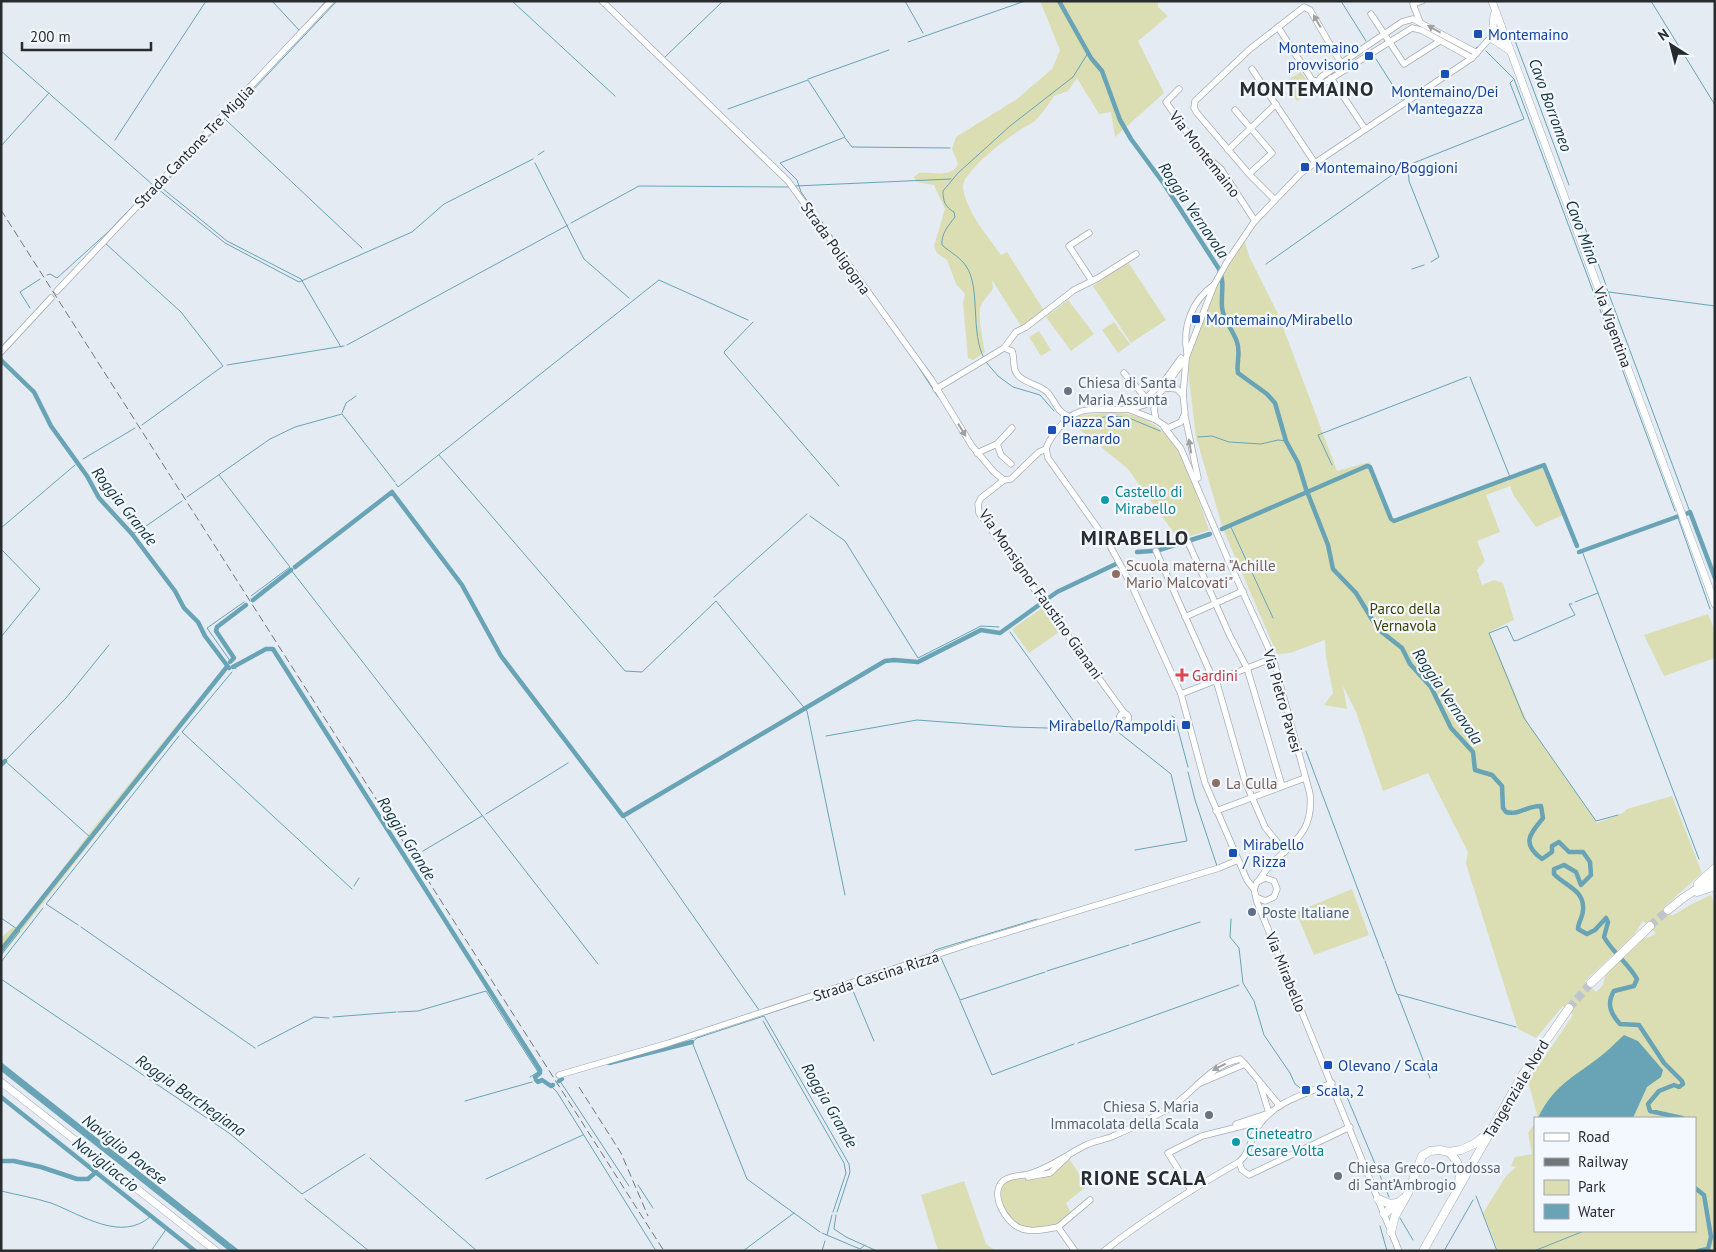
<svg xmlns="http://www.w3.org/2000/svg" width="1716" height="1252" font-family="'PT Sans',sans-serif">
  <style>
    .green { fill: #dbdeb3; fill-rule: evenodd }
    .water { fill: #68a4b5 }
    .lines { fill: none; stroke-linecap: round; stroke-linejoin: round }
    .stream { stroke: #68a4b5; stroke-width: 1 }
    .canal { stroke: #68a4b5; stroke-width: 4.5 }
    .highway-tunnel { stroke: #bfc5cc; stroke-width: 8; stroke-dasharray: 8 4; stroke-linecap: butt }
    .minor-casing { stroke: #a8aeb6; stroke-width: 7 }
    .major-casing { stroke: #a8aeb6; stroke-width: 8 }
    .highway-casing { stroke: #a8aeb6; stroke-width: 9 }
    .minor { stroke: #fff; stroke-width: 5.5 }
    .major { stroke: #fff; stroke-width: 7 }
    .highway { stroke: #fff; stroke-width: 8 }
    .rail { stroke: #71767b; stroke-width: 1; stroke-dasharray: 8 4; stroke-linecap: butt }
    .oneway { fill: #9fa0a1 }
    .transit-dot { fill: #1a4fb4; stroke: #f2f8fe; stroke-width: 2 }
    .worship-dot { fill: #6b7280; stroke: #f2f8fe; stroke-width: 2 }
    .culture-dot { fill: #0f9aa8; stroke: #f2f8fe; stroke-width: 2 }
    .education-dot { fill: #8d6e63; stroke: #f2f8fe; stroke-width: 2 }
    .health-dot { fill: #e0444e; stroke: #f2f8fe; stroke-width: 2 }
    .service-dot { fill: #5c6f8a; stroke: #f2f8fe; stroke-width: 2 }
    .labels { text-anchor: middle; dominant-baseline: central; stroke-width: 4.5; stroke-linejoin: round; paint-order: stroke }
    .transit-label { font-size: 15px; fill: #164399; stroke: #f2f8fe; text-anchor: start }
    .street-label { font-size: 15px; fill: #292c2f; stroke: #f2f8fe }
    .worship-label { font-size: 15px; fill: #5b616d; stroke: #f2f8fe; text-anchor: start }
    .culture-label { font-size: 15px; fill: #0d838f; stroke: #f2f8fe; text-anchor: start }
    .education-label { font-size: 15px; fill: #785e54; stroke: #f2f8fe; text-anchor: start }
    .park-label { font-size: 15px; fill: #3e4002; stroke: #f2f8fe }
    .health-label { font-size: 15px; fill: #be3a42; stroke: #f2f8fe; text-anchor: start }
    .service-label { font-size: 15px; fill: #4e5e75; stroke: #f2f8fe; text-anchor: start }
    .water-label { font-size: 16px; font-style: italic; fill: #16343c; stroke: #f2f8fe }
    .district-label { font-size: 20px; font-weight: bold; letter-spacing: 1px; fill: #292c2f; stroke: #f2f8fe }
  </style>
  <rect width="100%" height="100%" fill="#e4ebf3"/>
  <g class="green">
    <path d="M1040,1h118v6l10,9 -30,25 26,52 -49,44 -4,-25 -12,2 -22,-36 -9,13 -14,5c-5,8 -11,16 -18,24 -4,4 -11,6 -16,10 -14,9 -60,43 -57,59 5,25 24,46 38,66l6,-3 38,60 -24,14 -29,-46 1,8c-3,6 -9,11 -12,17 -4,8 2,38 4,47l-12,8 -5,-2 -5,-55 2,-9 -9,-10 -9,-24 -10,-7 -3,-7 11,-37 -11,-24 -18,-3 -2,-5 5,-4c13,-2 32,6 39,-9l-6,-15 4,-12 61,-38 35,-30 8,-19z"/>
    <polygon points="1301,72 1314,90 1297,101 1284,82"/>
    <path d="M1244,239l5,17 29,58 59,157 33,-9 24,61 151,-59 20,50 -29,13 -22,-31 -4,-10 -24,9 14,37 -23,9 8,20 -8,9 5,15 12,-5 9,3 11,37 -25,12 39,92 69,99 26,-10 4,-4 45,-13 30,77 -38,34 8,9 20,-12 19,-9 4,10v346h-217l-15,-38 23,-37 10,-9 -5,-1 4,-9 17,-3 -4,-21 7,-10v108h160v-113h-157l-10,-37 45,-66 -10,-9 -27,32 -18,-9 -52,-165 2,-12 -40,-79 -45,18 -27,-79 -13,-26 4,23 -23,-4 9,-12 -7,-36 -1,-17 -35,13 -13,1 -54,-125 -27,-92 -9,-75 29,-77zM1643,921l13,12 -4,3 -13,4 -33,33 -3,12 -7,7 -11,-11 48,-45z"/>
    <polygon points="1128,262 1166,320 1131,343 1093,286"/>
    <polygon points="1068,300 1094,334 1071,351 1046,317"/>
    <polygon points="1114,322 1130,344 1118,353 1102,330"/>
    <polygon points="1039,331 1051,350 1041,356 1029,337"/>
    <path d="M1112,412c69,4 77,63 97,118l-30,10 -51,-71 -60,-49 9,-4z"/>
    <polygon points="1045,606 1062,630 1029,653 1012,629"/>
    <polygon points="1708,614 1715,631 1715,658 1664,676 1644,635"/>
    <polygon points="185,715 185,722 1,957 1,938 12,928 18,927 95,826"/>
    <polygon points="1352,889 1369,935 1314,955 1296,912"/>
    <path d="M1070,1160l17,26 -21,17 5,10c-5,4 -10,11 -15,12 -8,2 -28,4 -35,1 -16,-5 -24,-28 -17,-42 12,-10 25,-1 39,-6 10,-4 17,-14 27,-18z"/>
    <polygon points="964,1181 986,1244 996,1251 938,1251 921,1195"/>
  </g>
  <g class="water">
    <path d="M1624,1035l14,6 25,29 -2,7 -14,10 -14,31h-95c17,-36 41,-43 69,-67 6,-5 11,-11 17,-16z"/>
    <polygon points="1,1062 240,1251 229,1251 1,1071"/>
  </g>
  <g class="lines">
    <g class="stream">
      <polyline points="272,1 299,30"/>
      <polyline points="512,1 615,96"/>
      <polyline points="905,1 923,33"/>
      <polyline points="1341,1 1366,41"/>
      <polyline points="1651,1 1715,105"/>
      <polyline points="303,27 326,1"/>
      <polyline points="1509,35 1514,38 1569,185"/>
      <polyline points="908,42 1025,1"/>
      <polyline points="1476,48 1477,47"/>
      <polyline points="1,51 153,185 108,232 57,278 50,274 47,275"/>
      <polyline points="1486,51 1514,79 1675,511"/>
      <polyline points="664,58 723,1"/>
      <polyline points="1376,59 1402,100"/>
      <polyline points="808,79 889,50"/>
      <polyline points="728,109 808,80 845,137 780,163 797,180 801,192 892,321"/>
      <polyline points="226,120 362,248"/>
      <polyline points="845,138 852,147 950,148"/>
      <polyline points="115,140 206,1"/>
      <polyline points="1,146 49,93"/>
      <polyline points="538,155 544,151"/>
      <polyline points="535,163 584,259 629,298"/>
      <polyline points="1406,166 1524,119 1510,83 1513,80"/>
      <polyline points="1408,167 1409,181 1439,257 1431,262"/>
      <polyline points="165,183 337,1"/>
      <polyline points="795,186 951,179"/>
      <polyline points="162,188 227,241 301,279 341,347"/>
      <polyline points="158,189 225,243 299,282 412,232 444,204 533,159"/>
      <polyline points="1583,222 1606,285"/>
      <polyline points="571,223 639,186 789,187"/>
      <polyline points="105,243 181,312 223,366 142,425"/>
      <polyline points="1266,264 1402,168"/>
      <polyline points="1412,269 1424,265"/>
      <polyline points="1607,289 1690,512"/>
      <polyline points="1609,292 1715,306"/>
      <polyline points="30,308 20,292 40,279"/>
      <polyline points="753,322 724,352 725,354 839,486"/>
      <polyline points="347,345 568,225"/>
      <polyline points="1,347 12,335"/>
      <path d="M984,358c-14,-25 -3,-71 -18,-92 -5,-8 -16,-14 -24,-21 -1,-11 6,-19 13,-28l-1,-5c-9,-5 -11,-11 -11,-21l15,-18 52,-47 63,-49 15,-24"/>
      <polyline points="914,360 938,397"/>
      <polyline points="986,362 998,376 1013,387 1040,395 1054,411"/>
      <polyline points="923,363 934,378"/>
      <polyline points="227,365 344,346"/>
      <polyline points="1470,377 1510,477"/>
      <polyline points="342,413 346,403 356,396"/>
      <polyline points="1067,423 1111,416 1129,418 1160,431"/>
      <polyline points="1198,437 1212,436 1229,442 1261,444 1278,440 1286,441"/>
      <polyline points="439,455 625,671 642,672 716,601 807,711 845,895"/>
      <polyline points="83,459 135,428"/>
      <polyline points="1332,465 1318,435 1467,377"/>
      <polyline points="219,475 290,567 251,596"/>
      <polyline points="396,484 398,487 659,280 748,320"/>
      <polyline points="187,497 270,439 295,427 342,414 395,482"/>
      <polyline points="1677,515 1710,609"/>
      <polyline points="810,516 845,541 918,658 981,626 999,627"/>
      <polyline points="1230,525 1273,618"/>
      <polyline points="1,528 75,465"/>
      <polyline points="132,534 139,531 182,501"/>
      <polyline points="1,549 40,589 1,637"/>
      <polyline points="1582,551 1699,859"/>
      <polyline points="291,570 598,964"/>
      <polyline points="714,597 807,514"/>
      <polyline points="1575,602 1598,593"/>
      <polyline points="1572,604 1569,604 1575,615 1518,640 1514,641 1507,626 1489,633 1524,718 1596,821 1618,815"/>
      <polyline points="1010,632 1078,727"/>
      <polyline points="231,662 207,628 244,602"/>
      <polyline points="233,665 236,669"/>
      <polyline points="232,672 182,732 352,889"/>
      <polyline points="1172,716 1175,718 1188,767"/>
      <polyline points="1118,732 1171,774 1187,841 1135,850"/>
      <polyline points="826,736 917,720 1012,727 1115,730"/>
      <polyline points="1306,751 1384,959"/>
      <polyline points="1188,772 1195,800 1217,866"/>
      <polyline points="486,814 568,763"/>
      <polyline points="623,816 759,1010"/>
      <polyline points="90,837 5,761 66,698 109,645"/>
      <polyline points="423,851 482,816"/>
      <polyline points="354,886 359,878"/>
      <polyline points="1,918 20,931 1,955"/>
      <polyline points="1231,919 1230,937 1239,948 1243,983 1254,1001 1264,1035 1290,1073 1295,1084 1303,1090"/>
      <polyline points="78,925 46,904 179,736"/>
      <polyline points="81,927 255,1048"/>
      <polyline points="1132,944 1200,922"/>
      <polyline points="932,953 935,950 1037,919"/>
      <polyline points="1385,961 1397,994 1516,1027"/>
      <polyline points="1,962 43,908"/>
      <polyline points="1047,971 1129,945"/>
      <polyline points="1,979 229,1133 302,1194 365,1154"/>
      <polyline points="1398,995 1430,1078"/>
      <polyline points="960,1001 992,1075 1074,1044"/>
      <polyline points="398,1012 418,1011 486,991 538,1072 530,1077"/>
      <polyline points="764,1015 846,988"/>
      <polyline points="333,1017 396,1012"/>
      <polyline points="763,1021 844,1163 846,1173 833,1212"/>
      <polyline points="874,1041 851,986 941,958 960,1000 1045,972"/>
      <polyline points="1078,1043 1239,985"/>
      <polyline points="258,1046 314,1017 329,1018"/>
      <polyline points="560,1081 629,1186"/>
      <polyline points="551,1086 557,1092 656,1251"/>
      <polyline points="1347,1097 1389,1197"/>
      <polyline points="465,1101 532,1082"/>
      <polyline points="370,1158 477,1251"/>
      <polyline points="486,1179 583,1135"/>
      <polyline points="638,1185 653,1208"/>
      <path d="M1,1191c17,4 34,7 50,12 31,12 71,40 100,13"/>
      <polyline points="1476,1196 1497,1251"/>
      <polyline points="305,1199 369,1251"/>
      <polyline points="836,1215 834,1229 846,1237 877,1251"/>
      <polyline points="1400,1218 1413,1240"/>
      <polyline points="1380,1226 1387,1251"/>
      <polyline points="820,1232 747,1179 692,1042 697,1038 764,1016 849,1164 850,1172 837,1212"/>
      <polyline points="822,1233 860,1249 865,1245"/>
      <polyline points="827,1235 832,1215"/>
      <polyline points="151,1251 167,1228"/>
      <polyline points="743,1251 794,1213"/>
      <polyline points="822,1251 825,1241"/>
      <polyline points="1444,1251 1473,1200"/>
      <polyline points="1534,1251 1584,1231"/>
    </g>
    <g class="canal">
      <path d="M1059,1l32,57 11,13 18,49 11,19 33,45 55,85c6,13 2,23 3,38 1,13 11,23 15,35 4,11 -1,21 1,31l29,21 8,9 11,38 12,22 8,26"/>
      <polyline points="1,360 34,392 51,426 87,476 99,498 132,534 175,591 184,608 198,622 205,636 229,668"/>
      <polyline points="1509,478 1544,465 1577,546"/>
      <path d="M1308,494l20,51 5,24 23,24 22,36 24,19 8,16 21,23 20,41 22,24 2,18 17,5 10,11 1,22 3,4c12,4 23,-7 35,-6l2,12c-12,15 -23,25 -1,41l10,-7v-6l7,-4 10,10h14l7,10 1,13 -10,10 -5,-13 -12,-7 -10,4v5c11,12 31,16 29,36 0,7 -5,12 -5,19l9,5 8,-4 11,-12 2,4 -4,15c9,16 24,26 33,42l-3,7 -20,5c-8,13 -3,23 6,33l19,1 25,38 18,18 1,3 -4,3 -5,-2 -15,6 -11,13 2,7 32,7"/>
      <polyline points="1686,514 1690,512 1715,578"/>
      <polyline points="1222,529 1367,466 1370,467 1391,519 1394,521 1506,479"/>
      <polyline points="1159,550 1210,534"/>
      <polyline points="1137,552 1152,551"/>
      <polyline points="1579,552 1679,516"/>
      <polyline points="295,567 392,492 462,585 501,656 623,816 885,661 894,660 918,662 981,630 1000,633 1057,592 1118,563"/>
      <polyline points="253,600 291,570"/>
      <polyline points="230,662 234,658 216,631 217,627 246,605"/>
      <polyline points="233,667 266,649 273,649 540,1070 540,1073 535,1077"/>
      <polyline points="1,765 5,761"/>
      <polyline points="1,950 226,668"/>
      <polyline points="609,1063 692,1042"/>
      <polyline points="536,1080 538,1082 542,1080 551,1086 553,1085"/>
      <polyline points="559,1081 562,1079"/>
      <polyline points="1,1097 195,1251"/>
      <polyline points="1,1161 14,1161 41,1167 77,1179 88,1179 96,1172"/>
      <polyline points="1695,1188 1704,1195 1711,1237 1708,1249 1698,1251"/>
    </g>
    <g class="highway-tunnel">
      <polyline points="1650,926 1668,910"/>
      <polyline points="1569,1008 1591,983"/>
    </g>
    <defs>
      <g id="minor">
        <polyline points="602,1 788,181 931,379 972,446 994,472 1004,480 1011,479 1039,452 1046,449"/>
        <polyline points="1371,14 1404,64 1440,41"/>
        <polyline points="1420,22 1413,4 1422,1"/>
        <polyline points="1278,27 1312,80 1324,83 1412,28 1421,30 1472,58"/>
        <polyline points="1252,69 1315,163"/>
        <polyline points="1331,78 1365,129"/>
        <polyline points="1318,82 1321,77 1402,22 1413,19 1477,53"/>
        <polyline points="1179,89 1166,102 1200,151 1221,169 1255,221"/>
        <polyline points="1235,110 1272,153 1249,174"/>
        <polyline points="1228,150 1276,104"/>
        <polyline points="1275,200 1249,174 1197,113 1194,108 1195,101 1250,49 1304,7 1310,10 1345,70"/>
        <polyline points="1089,233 1069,246 1092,281"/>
        <polyline points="57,291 331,1"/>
        <polyline points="1004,348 1016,332 1026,327 1074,290 1098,278 1136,254"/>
        <polyline points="1,352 51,298"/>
        <path d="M1187,353c-5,-26 5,-53 27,-68"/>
        <polyline points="1124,373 1146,398 1165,380 1181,358"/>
        <polyline points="1166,388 1177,389 1183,395"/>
        <path d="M936,389l68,-41 8,3c3,8 0,17 5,23 7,10 23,10 31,19 8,9 8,18 20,23"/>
        <polyline points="1128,409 1156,420 1168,428 1181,422 1185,413 1183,395 1186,360"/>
        <polyline points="1185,416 1198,478"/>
        <polyline points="1156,420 1154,409 1157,397 1186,358 1214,285 1227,262 1254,222 1300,174 1315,163 1472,58 1491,37"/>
        <path d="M1164,427l17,22 48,113 44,96 37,136c5,48 -31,53 -51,86"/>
        <polyline points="997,444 1001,455 1011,464"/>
        <polyline points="1046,449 1048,458 1109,544 1132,586 1181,694 1205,783 1247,880 1254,889"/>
        <path d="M1046,449c2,-8 7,-14 12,-20 24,-34 54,-11 86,-24 4,-1 9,-5 13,-8"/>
        <polyline points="977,453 997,444 1012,428"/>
        <polyline points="1004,480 981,498 978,504 979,513 1125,714"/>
        <polyline points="1188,542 1230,636 1247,668 1282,786"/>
        <polyline points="1156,551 1214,681"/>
        <polyline points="1185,617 1243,591"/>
        <polyline points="1216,680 1245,781 1265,827 1285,852"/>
        <polyline points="1181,694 1273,658"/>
        <circle cx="1124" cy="718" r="4.5"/>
        <polyline points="1216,811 1305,778"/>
        <polyline points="1256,897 1265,901 1274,897 1277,889 1274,881 1265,878 1257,882 1254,889 1257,902 1399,1251"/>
        <polyline points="559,1075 669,1043 972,943 1219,868 1238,860"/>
        <polyline points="1198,1084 1245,1064"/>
        <polyline points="1260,1084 1269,1113"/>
        <polyline points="1236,1124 1269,1113"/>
        <polyline points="1239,1162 1242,1170 1249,1175 1350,1127"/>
        <polyline points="1028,1177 1050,1173 1067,1157"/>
        <polyline points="1191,1190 1168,1153 1202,1136 1262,1121"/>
        <path d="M1058,1227c-12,2 -27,6 -38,1 -14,-5 -31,-34 -17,-47 9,-7 19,-4 29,-8 19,-6 36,-19 54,-28 8,-4 17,-5 25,-8 19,-8 37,-17 55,-27 28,-15 40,-44 74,-51l5,5 34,41"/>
        <polyline points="1058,1227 1090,1200"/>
        <polyline points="1058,1227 1075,1251"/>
        <path d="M1104,1251c43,-34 88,-62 135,-89 11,-9 11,-22 18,-34 16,-26 48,-34 75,-45"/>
      </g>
      <g id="major">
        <polyline points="1492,1 1715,604"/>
        <polyline points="1494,15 1492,39 1509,50"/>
        <polyline points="1,1082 216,1251"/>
      </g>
      <g id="highway">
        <polyline points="1698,884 1715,868"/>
        <polyline points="1697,892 1715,886"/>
        <polyline points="1668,910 1683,898 1715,877"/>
        <polyline points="1591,983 1650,926"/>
        <path d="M1449,1152c10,10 12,17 10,30"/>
        <polyline points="1378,1199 1390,1204 1397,1203"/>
        <polyline points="1384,1214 1403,1199"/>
        <polyline points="1391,1232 1395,1216 1408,1193 1422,1156 1430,1151 1440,1150 1449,1152 1461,1150 1474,1144 1486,1135"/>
        <polyline points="1423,1251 1523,1074 1569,1008"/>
      </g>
    </defs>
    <use href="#minor" class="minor-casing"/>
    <use href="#major" class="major-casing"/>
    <use href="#highway" class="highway-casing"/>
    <use href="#minor" class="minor"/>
    <use href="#major" class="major"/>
    <use href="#highway" class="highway"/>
    <g class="rail">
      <polyline points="1,210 664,1251"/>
      <polyline points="579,1087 621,1153 648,1216"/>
    </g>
  </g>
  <defs><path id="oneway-solid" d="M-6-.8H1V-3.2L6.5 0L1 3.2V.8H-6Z" transform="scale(1.25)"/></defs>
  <g class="oneway">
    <use href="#oneway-solid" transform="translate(1317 21) rotate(-120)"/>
    <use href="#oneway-solid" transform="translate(1434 29) rotate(-151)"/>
    <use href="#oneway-solid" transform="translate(962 430) rotate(58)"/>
    <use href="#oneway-solid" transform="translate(1190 446) rotate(-100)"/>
    <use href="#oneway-solid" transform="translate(1219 1067) rotate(153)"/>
  </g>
  <g class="transit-dot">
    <rect x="1473" y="29" width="10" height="10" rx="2.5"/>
    <rect x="1364" y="51" width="10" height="10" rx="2.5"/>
    <rect x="1440" y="69" width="10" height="10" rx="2.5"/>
    <rect x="1300" y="162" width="10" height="10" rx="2.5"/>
    <rect x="1191" y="314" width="10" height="10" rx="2.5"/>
    <rect x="1047" y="425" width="10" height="10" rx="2.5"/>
    <rect x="1181" y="720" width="10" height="10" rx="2.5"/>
    <rect x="1228" y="848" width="10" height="10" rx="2.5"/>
    <rect x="1323" y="1060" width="10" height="10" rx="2.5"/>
    <rect x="1301" y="1085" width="10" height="10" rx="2.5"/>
  </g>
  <g class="worship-dot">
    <circle cx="1068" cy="391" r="5"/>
    <circle cx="1209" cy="1115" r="5"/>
    <circle cx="1338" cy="1176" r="5"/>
  </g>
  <g class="culture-dot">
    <circle cx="1105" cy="500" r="5"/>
    <circle cx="1236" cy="1142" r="5"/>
  </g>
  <g class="education-dot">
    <circle cx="1116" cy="574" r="5"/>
    <circle cx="1216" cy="783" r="5"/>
  </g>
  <path class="health-dot" d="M1179.5 667.5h5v5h5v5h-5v5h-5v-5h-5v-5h5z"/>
  <circle class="service-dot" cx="1252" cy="912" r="5"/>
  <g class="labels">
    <g class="transit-label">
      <text x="1488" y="34">Montemaino</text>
      <text x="1359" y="47" text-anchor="end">Montemaino<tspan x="1359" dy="17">provvisorio</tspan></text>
      <text x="1445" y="91" text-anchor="middle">Montemaino/Dei<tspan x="1445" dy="17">Mantegazza</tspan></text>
      <text x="1315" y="167">Montemaino/Boggioni</text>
      <text x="1206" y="319">Montemaino/Mirabello</text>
      <text x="1062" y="421">Piazza San<tspan x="1062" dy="17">Bernardo</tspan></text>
      <text x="1176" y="725" text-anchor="end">Mirabello/Rampoldi</text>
      <text x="1243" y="844">Mirabello<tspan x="1243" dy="17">/ Rizza</tspan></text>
      <text x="1338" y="1065">Olevano / Scala</text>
      <text x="1316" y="1090">Scala, 2</text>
    </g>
    <g class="street-label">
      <text transform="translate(194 146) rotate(-46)">Strada Cantone Tre Miglia</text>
      <text transform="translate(1205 154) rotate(52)">Via Montemaino</text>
      <text transform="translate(836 248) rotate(55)">Strada Poligogna</text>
      <text transform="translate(1613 327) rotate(70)">Via Vigentina</text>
      <text transform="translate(1041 594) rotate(55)">Via Monsignor Faustino Gianani</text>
      <text transform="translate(1283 701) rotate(74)">Via Pietro Pavesi</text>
      <text transform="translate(1286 972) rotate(68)">Via Mirabello</text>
      <text transform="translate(876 976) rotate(-18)">Strada Cascina Rizza</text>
      <text transform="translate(1516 1089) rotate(-59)">Tangenziale Nord</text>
    </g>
    <g class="worship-label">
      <text x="1078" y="382">Chiesa di Santa<tspan x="1078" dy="17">Maria Assunta</tspan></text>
      <text x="1199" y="1106" text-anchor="end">Chiesa S. Maria<tspan x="1199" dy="17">Immacolata della Scala</tspan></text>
      <text x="1348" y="1167">Chiesa Greco-Ortodossa<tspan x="1348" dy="17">di Sant’Ambrogio</tspan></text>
    </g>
    <g class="culture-label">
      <text x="1115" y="491">Castello di<tspan x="1115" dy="17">Mirabello</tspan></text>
      <text x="1246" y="1133">Cineteatro<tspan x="1246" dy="17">Cesare Volta</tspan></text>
    </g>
    <g class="education-label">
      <text x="1126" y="565">Scuola materna "Achille<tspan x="1126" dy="17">Mario Malcovati"</tspan></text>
      <text x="1226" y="783">La Culla</text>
    </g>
    <g class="park-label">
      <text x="1405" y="608">Parco della<tspan x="1405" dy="17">Vernavola</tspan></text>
    </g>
    <g class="health-label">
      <text x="1192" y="675">Gardini</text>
    </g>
    <g class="service-label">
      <text x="1262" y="912">Poste Italiane</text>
    </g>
    <g class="water-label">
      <text transform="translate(1551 105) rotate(70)">Cavo Borromeo</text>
      <text transform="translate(1194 210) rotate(56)">Roggia Vernavola</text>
      <text transform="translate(1583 232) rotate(69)">Cavo Mina</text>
      <text transform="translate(125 506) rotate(52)">Roggia Grande</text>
      <text transform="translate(1448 696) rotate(56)">Roggia Vernavola</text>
      <text transform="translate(407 838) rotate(58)">Roggia Grande</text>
      <text transform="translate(191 1095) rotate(35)">Roggia Barchegiana</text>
      <text transform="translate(830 1105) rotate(60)">Roggia Grande</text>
      <text transform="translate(125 1149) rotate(38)">Naviglio Pavese</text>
      <text transform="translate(106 1164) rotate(38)">Navigliaccio</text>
    </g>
    <g class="district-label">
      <text x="1307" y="89">MONTEMAINO</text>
      <text x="1135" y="538">MIRABELLO</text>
      <text x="1144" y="1178">RIONE SCALA</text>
    </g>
  </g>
  <rect width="1716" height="1252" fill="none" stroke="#292c2f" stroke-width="5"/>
  <rect x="1534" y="1117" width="162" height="115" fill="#f2f8fe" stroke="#a2a6ab"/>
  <rect x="1544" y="1133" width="25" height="8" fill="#ffffff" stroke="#a2a6ab"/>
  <text x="1578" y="1142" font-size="15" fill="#292c2f">Road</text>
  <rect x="1544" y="1158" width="25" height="8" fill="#71767b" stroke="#a2a6ab"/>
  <text x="1578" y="1167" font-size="15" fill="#292c2f">Railway</text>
  <rect x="1544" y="1180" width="25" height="15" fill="#dbdeb3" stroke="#a2a6ab"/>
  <text x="1578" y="1192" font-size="15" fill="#292c2f">Park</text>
  <rect x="1544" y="1204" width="25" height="15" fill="#68a4b5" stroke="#a2a6ab"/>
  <text x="1578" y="1217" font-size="15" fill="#292c2f">Water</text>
  <g transform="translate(1671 45) rotate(324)" stroke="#f2f8fe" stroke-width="4" paint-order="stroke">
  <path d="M0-4L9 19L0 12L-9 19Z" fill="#292c2f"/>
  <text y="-8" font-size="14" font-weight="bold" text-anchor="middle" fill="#292c2f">N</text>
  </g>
  <path d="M22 42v8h129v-8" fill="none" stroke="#292c2f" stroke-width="2.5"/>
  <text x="30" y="42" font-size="15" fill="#292c2f" stroke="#f2f8fe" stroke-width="4" paint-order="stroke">200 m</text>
</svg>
